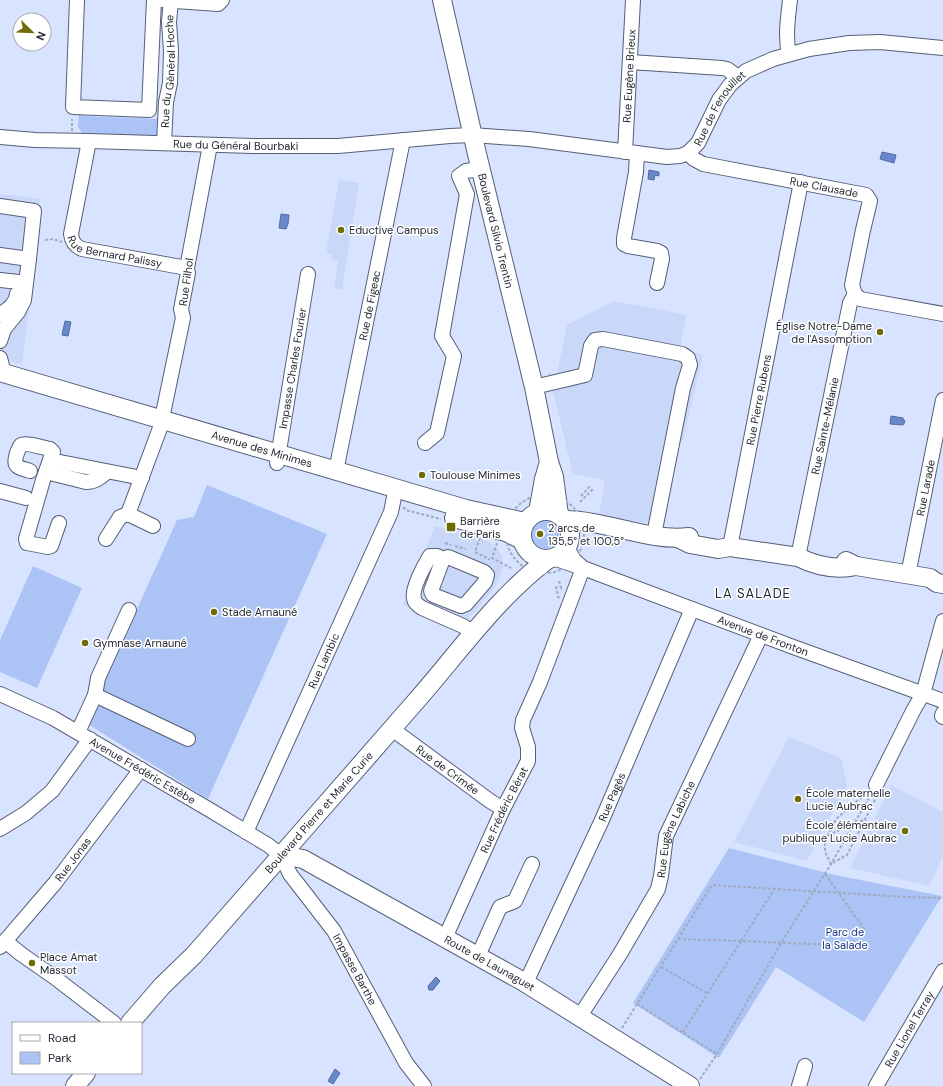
<svg xmlns="http://www.w3.org/2000/svg" width="943" height="1086" font-family="'DM Sans',sans-serif">
  <style>
    .built { fill: #c9d7f8 }
    .green { fill: #acc3f5; fill-rule: evenodd }
    .water { fill: #6987cc; stroke: #546b9e }
    .lines { fill: none; stroke-linecap: round; stroke-linejoin: round }
    .minor-casing { stroke: #555f75; stroke-width: 16 }
    .major-casing { stroke: #555f75; stroke-width: 20 }
    .path { stroke: #a0aabf; stroke-width: 2; stroke-dasharray: 3 2; stroke-linecap: butt }
    .minor { stroke: #fff; stroke-width: 14 }
    .major { stroke: #fff; stroke-width: 18 }
    .poi-dot { fill: #6e6c09; stroke: #fff; stroke-width: 1.5 }
    .labels { text-anchor: middle; dominant-baseline: central; stroke-width: 3; stroke-linejoin: round; paint-order: stroke }
    .street-label { font-size: 11px; fill: #242933; stroke: #fff }
    .poi-label { font-size: 11px; fill: #242933; stroke: #fff; text-anchor: start }
    .park-label { font-size: 11px; fill: #1a3687; stroke: #fff }
    .quarter-label { font-size: 13px; letter-spacing: 1px; fill: #242933; stroke: #fff }
  </style>
  <rect width="100%" height="100%" fill="#d8e4ff"/>
  <g class="built">
    <polygon points="339,179 359,183 342,289 334,289 338,261 331,260 332,254 326,253"/>
    <polygon points="0,194 40,199 30,291 31,292 22,364 0,359"/>
    <polygon points="614,301 687,315 680,348 703,355 683,440 676,438 659,525 599,515 605,480 573,474 548,372 557,374 567,325"/>
    <polygon points="435,526 488,541 499,550 502,558 503,566 502,571 495,587 460,629 403,605"/>
    <polygon points="789,737 841,758 847,785 807,861 734,842"/>
    <polygon points="891,785 943,812 943,856 929,886 850,868"/>
  </g>
  <g class="green">
    <polygon points="79,110 83,116 159,119 158,132 157,135 154,136 82,133 78,127"/>
    <polygon points="207,485 327,534 208,799 86,723 177,520 194,517"/>
    <path d="M544,520c11,1 20,11 13,22 -15,22 -42,-15 -13,-22zM541,528l3,2 2,3 -2,4 -4,1 -3,-2 -1,-4z"/>
    <polygon points="33,566 82,588 37,688 0,672 0,640"/>
    <polygon points="729,848 835,875 942,896 864,1022 776,967 719,1058 633,1003"/>
  </g>
  <g class="water">
    <polygon points="882,152 896,155 894,163 880,159"/>
    <polygon points="649,170 659,172 659,176 655,175 654,180 648,179"/>
    <polygon points="281,214 289,215 288,224 286,229 279,228"/>
    <polygon points="65,321 71,322 68,336 62,335"/>
    <polygon points="891,416 903,418 905,422 903,425 890,424"/>
    <polygon points="436,977 440,981 433,990 429,990 428,986"/>
    <polygon points="335,1069 340,1073 333,1084 328,1081"/>
  </g>
  <g class="lines">
    <defs>
      <g id="minor">
        <polyline points="77,0 73,107 149,110 154,0"/>
        <polyline points="161,0 218,4 222,0"/>
        <path d="M789,54c-4,-18 -1,-36 1,-54"/>
        <polyline points="630,62 722,68 727,69 738,77"/>
        <path id="s1" d="M0,137l35,3 54,1 164,5h85l112,-10 22,-1 57,4 138,18 13,-1 8,-3 10,-10 21,-43 11,-15 16,-14 27,-12 36,-10 40,-6 31,-1 63,6"/>
        <path id="s2" d="M89,141l-18,93c1,8 4,12 11,15l105,19"/>
        <path id="s3" d="M164,143l2,-41 4,-19 1,-32 -2,-29 2,-22"/>
        <path id="s4" d="M625,152l8,-152"/>
        <polyline points="637,153 636,172 624,238 624,244 628,246 657,251 661,253 662,259 657,283"/>
        <path id="s5" d="M688,153l6,6 9,5 163,31 4,6 -7,29 -11,55 3,9 5,5 83,15"/>
        <polyline points="0,206 34,211 29,259 0,255"/>
        <polyline points="0,280 19,282"/>
        <path d="M0,315c8,-6 16,-11 17,-21"/>
        <polyline points="0,341 4,329 18,312 24,300 29,259"/>
        <polyline points="0,358 4,373"/>
        <polyline points="534,387 585,375 591,346 595,340 603,339 682,354 688,358 690,365 683,388 654,535"/>
        <polyline points="425,443 437,433 454,356 442,336 467,194 459,176 466,171 480,169"/>
        <path id="s6" d="M277,463l31,-189"/>
        <path d="M30,471c-12,-4 -18,-3 -13,-18 1,-2 2,-6 4,-8 5,-3 23,3 29,4l3,3 -3,8"/>
        <path id="s7" d="M336,471l67,-331"/>
        <path d="M46,472l40,10c9,0 14,-4 21,-10"/>
        <polyline points="0,491 26,498"/>
        <polyline points="128,514 160,428 183,318 181,309 188,273 187,268 210,145"/>
        <polyline points="59,523 51,546 48,547 27,543 26,539 43,480 50,460 142,478"/>
        <polyline points="106,539 120,517 128,514 153,526"/>
        <polyline points="567,547 574,560 583,568"/>
        <path id="s8" d="M730,547l71,-365"/>
        <path id="s9" d="M798,557l52,-254 5,-9"/>
        <path id="s10" d="M553,558l30,10 213,80 147,53"/>
        <path d="M443,559l-12,32 2,4 28,11 5,-2 19,-22 2,-7 -3,-3 -36,-15 -5,2 -6,-3h-7c-5,8 -19,33 -16,43 1,5 4,6 8,9l41,18 11,7"/>
        <path id="s11" d="M908,575l35,-175"/>
        <path id="s12" d="M0,694l53,24 157,92 58,35 13,10 9,19 44,57 72,132 18,23"/>
        <polyline points="95,695 188,739"/>
        <polyline points="943,713 942,716 943,717"/>
        <path id="s13" d="M392,729l98,72 13,8"/>
        <polyline points="78,732 95,695 98,678 129,610"/>
        <polyline points="876,785 914,709 923,694 943,621"/>
        <polyline points="0,829 26,813 52,791 90,739"/>
        <path id="s14" d="M246,832l145,-320 3,-15 4,-8"/>
        <path id="s15" d="M445,938l58,-129 25,-48v-14l-6,-19 1,-8 17,-38 43,-114"/>
        <polyline points="5,941 21,954 54,977 114,1023"/>
        <path id="s16" d="M0,947l55,-64 86,-114"/>
        <polyline points="478,956 500,907 515,901 532,864"/>
        <path id="s17" d="M524,982l5,-6 73,-156 90,-211"/>
        <path id="s18" d="M580,1016l40,-62 38,-65 3,-13 5,-40 95,-201"/>
        <polyline points="799,1086 805,1066"/>
        <path id="s19" d="M876,1086l67,-115"/>
      </g>
      <g id="major">
        <path id="s20" d="M442,0l35,154 57,233 15,75 5,15 5,38"/>
        <path id="s21" d="M0,372l466,137 59,13"/>
        <circle cx="546" cy="535" r="24"/>
        <polyline points="538,512 544,479 549,462"/>
        <polyline points="454,518 506,532 522,540"/>
        <path d="M565,520c40,0 84,22 124,17"/>
        <path d="M678,538l12,6 28,5 12,-2 68,10c18,9 39,13 58,9"/>
        <polyline points="846,561 856,566 930,578 937,583 943,584"/>
        <path id="s22" d="M281,855l22,4 221,123 166,104"/>
        <path id="s23" d="M130,1023l32,-37 32,-31c74,-85 149,-170 223,-255 42,-48 79,-101 130,-140"/>
        <polyline points="75,1086 86,1073"/>
      </g>
    </defs>
    <use href="#minor" class="minor-casing"/>
    <use href="#major" class="major-casing"/>
    <g class="path">
      <polyline points="72,131 72,119"/>
      <polyline points="45,240 53,239 62,242"/>
      <circle cx="545" cy="534" r="39"/>
      <polyline points="581,496 591,485"/>
      <polyline points="580,502 594,488"/>
      <polyline points="403,507 406,510 441,519"/>
      <polyline points="480,538 475,552 489,559 489,560"/>
      <polyline points="445,543 451,545"/>
      <polyline points="497,543 492,558 511,568"/>
      <polyline points="455,546 466,549"/>
      <polyline points="525,561 528,552"/>
      <polyline points="559,581 562,591"/>
      <polyline points="556,586 558,597 560,598"/>
      <polygon points="876,785 876,798 847,855 831,864 825,852 825,842 836,819"/>
      <polyline points="828,835 864,820"/>
      <polyline points="825,874 865,930"/>
      <polyline points="775,888 741,941 856,946"/>
      <polyline points="678,939 741,941"/>
      <polyline points="661,967 707,993"/>
      <polyline points="637,1004 717,1054"/>
      <polyline points="622,1028 712,885 905,897 943,898"/>
      <polyline points="683,1032 741,941"/>
      <polyline points="700,1079 717,1054 781,943 831,864 871,794"/>
    </g>
    <use href="#minor" class="minor"/>
    <use href="#major" class="major"/>
  </g>
  <g class="poi-dot">
    <circle cx="341" cy="230" r="4"/>
    <circle cx="880" cy="332" r="4"/>
    <circle cx="422" cy="475" r="4"/>
    <rect x="446" y="522" width="10" height="10" rx="2"/>
    <circle cx="540" cy="534" r="4"/>
    <circle cx="214" cy="612" r="4"/>
    <circle cx="85" cy="643" r="4"/>
    <circle cx="798" cy="799" r="4"/>
    <circle cx="905" cy="831" r="4"/>
    <circle cx="32" cy="963" r="4"/>
  </g>
  <g class="labels">
    <g class="street-label">
      <text stroke="none"><textPath href="#s3" startOffset="72">Rue du Général Hoche</textPath></text>
      <text stroke="none"><textPath href="#s4" startOffset="76">Rue Eugène Brieux</textPath></text>
      <text stroke="none"><textPath href="#s1" startOffset="746">Rue de Fenouillet</textPath></text>
      <text stroke="none"><textPath href="#s1" startOffset="236">Rue du Général Bourbaki</textPath></text>
      <text stroke="none"><textPath href="#s5" startOffset="142">Rue Clausade</textPath></text>
      <text stroke="none"><textPath href="#s20" startOffset="237">Boulevard Silvio Trentin</textPath></text>
      <text stroke="none"><textPath href="#s2" startOffset="146">Rue Bernard Palissy</textPath></text>
      <text transform="translate(186 282) rotate(-82)">Rue Filhol</text>
      <text stroke="none"><textPath href="#s7" startOffset="169">Rue de Figeac</textPath></text>
      <text stroke="none"><textPath href="#s6" startOffset="96">Impasse Charles Fourier</textPath></text>
      <text stroke="none"><textPath href="#s8" startOffset="150">Rue Pierre Rubens</textPath></text>
      <text stroke="none"><textPath href="#s9" startOffset="134">Rue Sainte-Mélanie</textPath></text>
      <text stroke="none"><textPath href="#s21" startOffset="273">Avenue des Minimes</textPath></text>
      <text stroke="none"><textPath href="#s11" startOffset="89">Rue Larade</textPath></text>
      <text stroke="none"><textPath href="#s10" startOffset="224">Avenue de Fronton</textPath></text>
      <text stroke="none"><textPath href="#s14" startOffset="188">Rue Lambic</textPath></text>
      <text stroke="none"><textPath href="#s12" startOffset="162">Avenue Frédéric Estèbe</textPath></text>
      <text stroke="none"><textPath href="#s13" startOffset="69">Rue de Crimée</textPath></text>
      <text stroke="none"><textPath href="#s17" startOffset="205">Rue Pagès</textPath></text>
      <text stroke="none"><textPath href="#s15" startOffset="141">Rue Frédéric Bérat</textPath></text>
      <text stroke="none"><textPath href="#s23" startOffset="283">Boulevard Pierre et Marie Curie</textPath></text>
      <text stroke="none"><textPath href="#s18" startOffset="212">Rue Eugène Labiche</textPath></text>
      <text stroke="none"><textPath href="#s16" startOffset="114">Rue Jonas</textPath></text>
      <text stroke="none"><textPath href="#s22" startOffset="236">Route de Launaguet</textPath></text>
      <text stroke="none"><textPath href="#s12" startOffset="461">Impasse Barthe</textPath></text>
      <text stroke="none"><textPath href="#s19" startOffset="66">Rue Lionel Terray</textPath></text>
    </g>
    <g class="poi-label">
      <text x="349" y="230">Eductive Campus</text>
      <text x="872" y="326" text-anchor="end">Église Notre-Dame<tspan x="872" dy="13">de l'Assomption</tspan></text>
      <text x="430" y="475">Toulouse Minimes</text>
      <text x="460" y="521">Barrière<tspan x="460" dy="13">de Paris</tspan></text>
      <text x="548" y="528">2 arcs de<tspan x="548" dy="13">135,5° et 100,5°</tspan></text>
      <text x="222" y="612">Stade Arnauné</text>
      <text x="93" y="643">Gymnase Arnauné</text>
      <text x="806" y="793">École maternelle<tspan x="806" dy="13">Lucie Aubrac</tspan></text>
      <text x="897" y="825" text-anchor="end">École élémentaire<tspan x="897" dy="13">publique Lucie Aubrac</tspan></text>
      <text x="40" y="957">Place Amat<tspan x="40" dy="13">Massot</tspan></text>
    </g>
    <g class="park-label">
      <text x="845" y="932">Parc de<tspan x="845" dy="13">la Salade</tspan></text>
    </g>
    <g class="quarter-label">
      <text x="753" y="593">LA SALADE</text>
    </g>
  </g>
  <rect x="12" y="1022" width="130" height="52" fill="#ffffff" stroke="#a7a9ad"/>
  <rect x="20" y="1035" width="20" height="6" fill="#ffffff" stroke="#a7a9ad"/>
  <text x="48" y="1042" font-size="12" fill="#242933">Road</text>
  <rect x="20" y="1052" width="20" height="12" fill="#acc3f5" stroke="#a7a9ad"/>
  <text x="48" y="1062" font-size="12" fill="#242933">Park</text>
  <g transform="translate(32 32) rotate(113)"><circle r="19" fill="#ffffff" stroke="#a7a9ad"/>
  <path d="M0-3L7 15L0 10L-7 15Z" fill="#6e6c09"/>
  <text y="-6" font-size="11" font-weight="bold" text-anchor="middle" fill="#242933">N</text>
  </g>
</svg>
